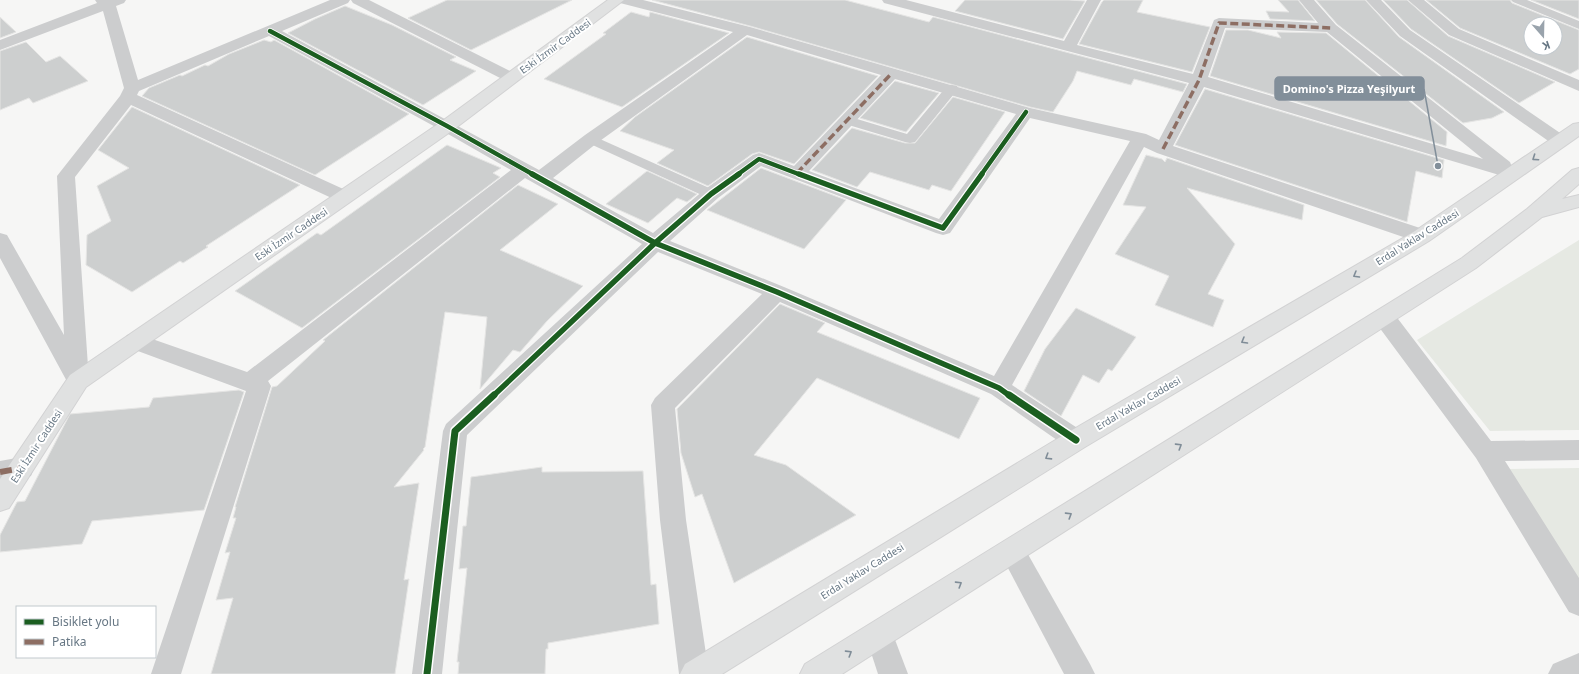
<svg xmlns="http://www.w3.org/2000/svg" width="1579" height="674" font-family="'Noto Sans',sans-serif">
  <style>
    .green { fill: #e6e9e3 }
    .building { fill: #cdcfcf; stroke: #e5e5e4; fill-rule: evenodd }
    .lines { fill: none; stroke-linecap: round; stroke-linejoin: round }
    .primary-casing { stroke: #d2d2d3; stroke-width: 2 }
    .lane { fill: #cccdce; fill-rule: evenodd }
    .street { fill: #cccdce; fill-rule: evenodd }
    .primary { fill: #e0e1e1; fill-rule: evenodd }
    .quiet-far1 { stroke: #8d6e63; stroke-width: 3.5; stroke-dasharray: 8 3.5; stroke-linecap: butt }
    .quiet { stroke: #8d6e63; stroke-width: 6; stroke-dasharray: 12 6; stroke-linecap: butt }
    .cycleway-far2-casing { stroke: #fff; stroke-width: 6 }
    .cycleway-far1-casing { stroke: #fff; stroke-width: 8 }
    .cycleway-casing { stroke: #fff; stroke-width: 10 }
    .cycleway-far2 { stroke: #1b5e20; stroke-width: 4.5 }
    .cycleway-far1 { stroke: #1b5e20; stroke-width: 5.5 }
    .cycleway { stroke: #1b5e20; stroke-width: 7 }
    .oneway { stroke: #7f8c97 }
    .labels { text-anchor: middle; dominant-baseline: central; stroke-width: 4; stroke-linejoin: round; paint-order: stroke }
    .street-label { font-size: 10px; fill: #677784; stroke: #fff }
    .leader { fill: none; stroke: #828f9a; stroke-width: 1.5 }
    .callout-dot { fill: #828f9a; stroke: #fff; stroke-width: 1.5 }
    .callout { fill: #828f9a; stroke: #828f9a; stroke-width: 1.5 }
    .callout-label { font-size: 11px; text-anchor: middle; font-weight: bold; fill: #fff }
  </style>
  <rect width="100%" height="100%" fill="#f6f6f5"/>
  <g class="green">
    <polygon points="1579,240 1579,430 1490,431 1417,340"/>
    <polygon points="1579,468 1579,583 1506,469"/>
  </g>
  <g class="building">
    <polygon points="447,0 572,0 471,50 408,18"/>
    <polygon points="652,0 845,0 929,22 933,17 1187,84 1183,92 1134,79 1131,85 1077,71 1073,81 1053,112 1030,107 750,26"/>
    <polygon points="965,0 1069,0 1085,1 1063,39 955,11"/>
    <polygon points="1104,0 1143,0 1137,12 1210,27 1192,72 1079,44 1102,2"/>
    <polygon points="1278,0 1298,0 1315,21 1270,19 1266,11 1289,12"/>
    <polygon points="1316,0 1365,0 1399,37 1504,112 1492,118 1463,123 1337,24"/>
    <polygon points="1383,0 1407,0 1448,36 1555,82 1519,103 1411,29"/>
    <path d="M1426,0h84l2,3 67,27v39l-9,5 -110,-46zM1531,24h24v24h-24z"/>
    <polygon points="1531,0 1579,0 1579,19"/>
    <polygon points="345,6 392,25 456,57 450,60 476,71 423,105 288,33 315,19"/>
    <polygon points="631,12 649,17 650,12 729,33 622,107 544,79 606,34 603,33"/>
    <polygon points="0,17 16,32 0,38"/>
    <polygon points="1226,30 1248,30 1281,38 1277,32 1326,33 1447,132 1446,146 1210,76"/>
    <polygon points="747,37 878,76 794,164 759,152 752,154 708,186 657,163 674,150 620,131 635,117"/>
    <polygon points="264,40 271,42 274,40 409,114 315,175 142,96 149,88 180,75 182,76 205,65 208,66 229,54"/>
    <polygon points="26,42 46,62 60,56 88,81 33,103 29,98 0,110 0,51"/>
    <polygon points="895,81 939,93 906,132 860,118"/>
    <polygon points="1205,89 1444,160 1442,178 1416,171 1407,222 1175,145"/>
    <polygon points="953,97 1005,112 951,191 932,185 929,190 870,172 857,187 812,170 852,128 905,143 915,143"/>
    <polygon points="132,107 300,185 206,246 208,247 183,263 180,261 132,292 86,265 87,235 111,221 97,186 129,168 98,150"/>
    <polygon points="447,145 501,168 493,173 500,177 302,328 235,291 317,233 321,235"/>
    <polygon points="1146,155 1162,159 1165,162 1167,158 1304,205 1302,220 1187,188 1235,244 1208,294 1224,300 1213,327 1155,305 1169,276 1115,254 1146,207 1123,205"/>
    <polygon points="761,168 846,200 804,249 707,210"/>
    <polygon points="647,171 697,194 687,202 677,198 648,223 606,204"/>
    <polygon points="518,185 558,204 500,250 583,286 547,321 520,352 513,350 480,389 487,317 445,312 425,447 423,449 424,450 394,487 419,483 404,580 409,579 395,674 211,674 233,598 216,600 230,552 225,553 236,518 233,518 236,507 235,507 272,387 277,386 325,341 323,340"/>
    <polygon points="780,304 825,323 817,332 980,398 959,439 817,378 754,455 786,465 856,515 734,583 702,494 695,497 681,453 677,409"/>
    <polygon points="1076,308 1136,337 1112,371 1108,369 1099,383 1083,375 1061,416 1024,391 1045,349"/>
    <polygon points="239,390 244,392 204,510 92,521 82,544 0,552 0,535 17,502 25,501 70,414 149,407 153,398"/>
    <polygon points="542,467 542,472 643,471 651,585 656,584 659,624 548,643 548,649 546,649 545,674 458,674 459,662 457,662 467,568 459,569 463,526 466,526 471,477"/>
  </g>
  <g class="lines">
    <defs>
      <g id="primary">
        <polygon points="608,0 624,0 453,130 86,387 9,508 0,511 0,479 70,375 441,122"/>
        <polygon points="1579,123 1579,136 1429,241 1085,447 722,674 680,674 685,664 1067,433 1415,231 1573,124"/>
        <polygon points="1579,168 1579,184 1562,199 1579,195 1579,207 1542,217 1476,268 842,674 800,674 805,664 1462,258 1527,209 1572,170"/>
      </g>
    </defs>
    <use href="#primary" class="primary-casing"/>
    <g class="lane">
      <polygon points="1511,0 1527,0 1579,21 1579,29 1513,2"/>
      <polygon points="952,85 957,86 958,89 915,142 910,143 905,142 842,123 840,120 842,117 847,116 907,134 947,86"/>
      <polygon points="591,135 716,191 718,194 716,197 711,199 706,197 586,142 584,139 586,136"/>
    </g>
    <g class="street">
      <path d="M95,0h31l-2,3 -8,3 22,74 192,-80h20l-2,3 -66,28 257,139 46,-35 148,-103 -113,-29 -2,-3h25l107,27 280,81 116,26 13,6 30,-57 -305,-80 -2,-3h24l158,41 23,-41h14l-24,45 116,29 21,-54 5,-2 99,5 -19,-23h15l22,25 174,137 2,5 6,2 3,4 -3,4 -6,2 -6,-2 -302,-90 -31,59 256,85 3,5 -3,5 -7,2 -7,-2 -258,-88 -13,-6 -132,238 73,48 3,7 -3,7 -9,3 -9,-3 -76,-53 -211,-92 -105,106 11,112 23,154h-30l-19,-154 -9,-115 4,-7 107,-104 -104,-42 -191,183 -25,239h-30l31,-243 3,-7 196,-180 -117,-66 -257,203 3,5 -90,288h-30l95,-283 -119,-44 -3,-6 3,-6 8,-2 112,39 264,-202 -70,-40 -172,-94 -130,55 -2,4 215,98 2,4 -2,4 -7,2 -7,-2 -207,-96 -56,72 14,204 -3,6 -8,3 -8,-3 -70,-129v-25l7,2 57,100 -7,-159 63,-80 4,-8 -21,-77 -103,39v-10l97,-37zM1225,28l102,4 156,127 -275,-82zM747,35l134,40 -87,91 -35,-13 -6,2 -49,35 -51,43 -100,-55 44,-35zM895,79l121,35 -77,105 -130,-48zM1030,118l100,23 -136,235 -210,-89 -114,-46 48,-43 43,-32 175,67 7,2 7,-2z"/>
      <polygon points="351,0 369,0 518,75 520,78 518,81 512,83 506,81 353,3"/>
      <polygon points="1366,0 1381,0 1410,30 1566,137 1569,141 1566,145 1560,146 1554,145 1400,36"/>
      <polygon points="1408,0 1424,0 1459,29 1579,80 1579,91 1449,35"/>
      <polygon points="1384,309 1392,311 1491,441 1579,440 1579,460 1505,461 1579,578 1579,616 1569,612 1476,458 1376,323 1373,317 1376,311"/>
      <polygon points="22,457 31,460 34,468 31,476 0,483 0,461"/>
      <polygon points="1012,539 1021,542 1090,664 1095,674 1064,674 999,551 1003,542"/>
      <polygon points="879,620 889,624 908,674 878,674 865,634 869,624"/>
      <polygon points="1579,653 1579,674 1548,674 1553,664"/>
    </g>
    <use href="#primary" class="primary"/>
    <g class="quiet-far1">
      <polyline points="1163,149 1199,80 1219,23 1331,28"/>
      <polyline points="797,173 892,73"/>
    </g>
    <polyline class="quiet" points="0,472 22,468"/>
    <defs>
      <g id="cycleway-far2">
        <polyline points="270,31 447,126 534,175"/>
        <polyline points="737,175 759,159 801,175"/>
        <polyline points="981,175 1026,112"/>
      </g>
      <g id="cycleway-far1">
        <polyline points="532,174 655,243 777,292 999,388 1010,396"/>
        <polyline points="799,174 943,228 982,174"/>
        <polyline points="493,396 655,243 711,194 739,174"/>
      </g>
      <g id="cycleway">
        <polyline points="1009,395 1076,440"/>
        <polyline points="427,674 455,431 494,395"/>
      </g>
    </defs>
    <use href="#cycleway-far2" class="cycleway-far2-casing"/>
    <use href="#cycleway-far1" class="cycleway-far1-casing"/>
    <use href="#cycleway" class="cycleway-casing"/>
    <use href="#cycleway-far2" class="cycleway-far2"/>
    <use href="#cycleway-far1" class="cycleway-far1"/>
    <use href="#cycleway" class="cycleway"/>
  </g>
  <defs><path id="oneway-chevron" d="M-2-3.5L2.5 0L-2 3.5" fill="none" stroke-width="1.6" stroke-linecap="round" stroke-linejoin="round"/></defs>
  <g class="oneway">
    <use href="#oneway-chevron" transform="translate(1535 158) rotate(146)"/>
    <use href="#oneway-chevron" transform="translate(1356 275) rotate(150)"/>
    <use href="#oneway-chevron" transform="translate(1244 341) rotate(150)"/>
    <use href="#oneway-chevron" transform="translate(1179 446) rotate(-32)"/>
    <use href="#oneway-chevron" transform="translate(1048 457) rotate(148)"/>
    <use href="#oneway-chevron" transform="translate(1069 515) rotate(-32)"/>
    <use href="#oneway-chevron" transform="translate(959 584) rotate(-32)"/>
    <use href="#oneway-chevron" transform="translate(849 653) rotate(-32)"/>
  </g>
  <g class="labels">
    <g class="street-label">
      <text transform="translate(555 46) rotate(-36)">Eski İzmir Caddesi</text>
      <text transform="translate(291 234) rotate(-34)">Eski İzmir Caddesi</text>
      <text transform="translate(1417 237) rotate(-32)">Erdal Yaklav Caddesi</text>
      <text transform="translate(1138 403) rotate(-30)">Erdal Yaklav Caddesi</text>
      <text transform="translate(36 446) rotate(-57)">Eski İzmir Caddesi</text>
      <text transform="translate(862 571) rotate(-32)">Erdal Yaklav Caddesi</text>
    </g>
  </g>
  <path class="leader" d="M1438 166L1424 89"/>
  <circle class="callout-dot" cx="1438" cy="166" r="4"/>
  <rect class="callout" x="1275" y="77" width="149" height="23" rx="4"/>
  <g class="callout-label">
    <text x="1349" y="93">Domino's Pizza Yeşilyurt</text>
  </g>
  <rect x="16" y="606" width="140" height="52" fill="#ffffff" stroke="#c2c9ce"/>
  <rect x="24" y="619" width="20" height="6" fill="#1b5e20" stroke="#c2c9ce"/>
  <text x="52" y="626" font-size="12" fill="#677784">Bisiklet yolu</text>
  <rect x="24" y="639" width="20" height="6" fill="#8d6e63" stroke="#c2c9ce"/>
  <text x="52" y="646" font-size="12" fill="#677784">Patika</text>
  <g transform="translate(1543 36) rotate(160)"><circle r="19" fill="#ffffff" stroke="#c2c9ce"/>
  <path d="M0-3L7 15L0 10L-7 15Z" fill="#99a3ac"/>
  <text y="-6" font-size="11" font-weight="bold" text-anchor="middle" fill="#677784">K</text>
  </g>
</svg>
